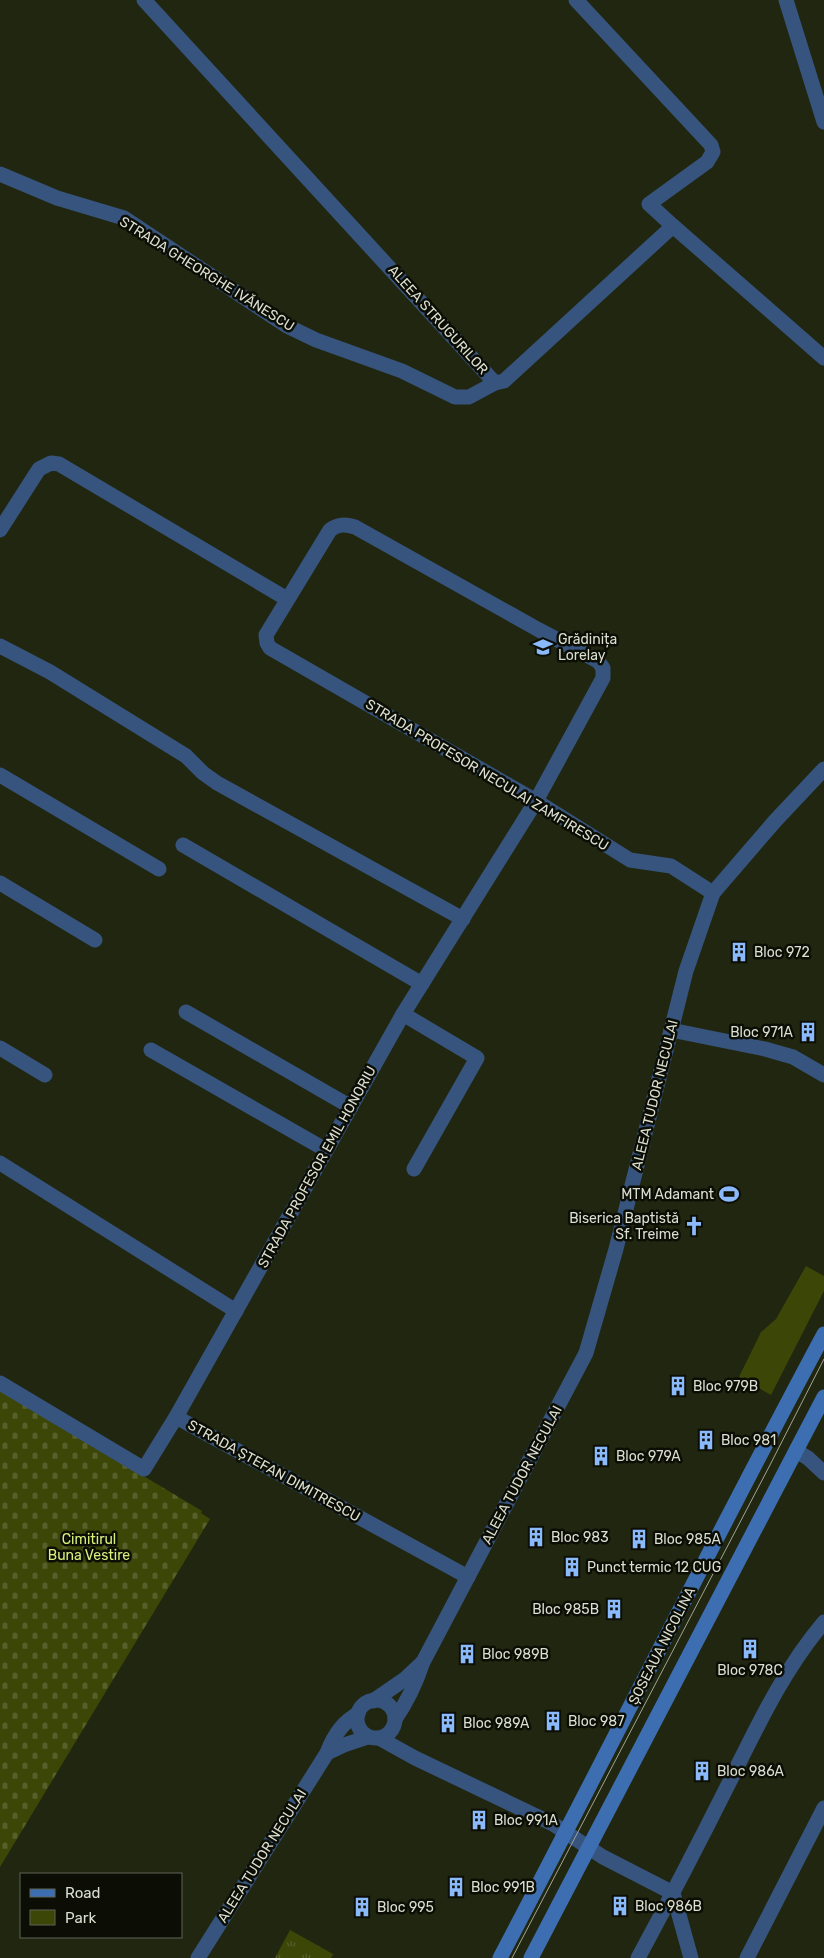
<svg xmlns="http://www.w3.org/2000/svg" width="824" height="1958" font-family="Rubik,sans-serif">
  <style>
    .green { fill: #3b4607 }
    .cemetery { fill: url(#cemetery-stones) }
    .park { fill: url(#park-tufts) }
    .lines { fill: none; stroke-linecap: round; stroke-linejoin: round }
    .street { stroke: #36547e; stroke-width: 15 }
    .secondary { stroke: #3d6eb1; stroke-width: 15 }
    .tram { stroke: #a0a594; stroke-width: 1 }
    .labels { text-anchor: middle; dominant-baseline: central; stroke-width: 5; stroke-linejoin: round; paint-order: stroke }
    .street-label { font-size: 14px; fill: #dbdfd1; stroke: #0c0e05 }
    .poi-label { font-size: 14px; fill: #dbdfd1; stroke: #0c0e05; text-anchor: start }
    .park-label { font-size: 14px; fill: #d7f07c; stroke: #0c0e05 }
  </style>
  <defs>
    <pattern id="cemetery-stones" width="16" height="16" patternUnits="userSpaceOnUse" patternTransform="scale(1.25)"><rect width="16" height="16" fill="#3b4607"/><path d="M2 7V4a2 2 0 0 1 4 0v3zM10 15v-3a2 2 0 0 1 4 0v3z" fill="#57602a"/></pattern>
    <pattern id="park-tufts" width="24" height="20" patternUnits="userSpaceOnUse" patternTransform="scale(1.25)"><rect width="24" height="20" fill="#3b4607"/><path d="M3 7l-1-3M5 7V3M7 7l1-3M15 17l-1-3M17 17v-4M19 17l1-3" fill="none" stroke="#57602a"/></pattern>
  </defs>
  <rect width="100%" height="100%" fill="#212610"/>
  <polygon class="green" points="806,1266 824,1276 824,1291 771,1395 739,1377 761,1332 776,1319"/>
  <polygon class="cemetery" points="0,1390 202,1511 201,1513 210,1519 0,1867"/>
  <polygon class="park" points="290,1930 333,1954 331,1958 275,1958"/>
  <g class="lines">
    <g class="street">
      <polyline points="144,0 495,383 504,381 673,226 824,358"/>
      <polyline points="576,0 711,145 713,152 707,162 649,204 673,226"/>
      <polyline points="786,0 824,122"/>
      <polyline points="0,174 57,198 124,218 287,326 316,340 402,371 455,397 469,397 495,383"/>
      <polyline points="0,530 39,469 51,463 59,464 287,599"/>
      <polyline points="0,646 50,672 186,756 203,773 217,783 463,919"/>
      <polyline points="0,775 159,869"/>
      <polyline points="183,845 422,984"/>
      <polyline points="0,883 95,940"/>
      <polyline points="186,1012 351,1107"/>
      <polyline points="403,1014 477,1058 414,1169"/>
      <polyline points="671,1030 765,1049 793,1057 824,1075"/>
      <polyline points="0,1048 45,1075"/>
      <polyline points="151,1050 326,1150"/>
      <polyline points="0,1163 236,1311"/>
      <path d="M0,1383l144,86 32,-52 227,-403 133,-213 67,-123v-10l-5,-7 -59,-31 -184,-103c-10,-3 -17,-3 -25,3l-64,105 1,8 3,5 266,153 94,59 41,6 42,27"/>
      <polyline points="176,1417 468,1577"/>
      <polyline points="796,1451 808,1458 824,1473"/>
      <circle cx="376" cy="1719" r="19"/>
      <polyline points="373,1701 405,1679 422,1663"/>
      <path d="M395,1719c13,-18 21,-36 28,-57l163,-309 30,-104 70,-278 27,-78 62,-72 49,-52"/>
      <polyline points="379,1738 415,1758 553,1824 603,1857 673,1893 691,1958"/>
      <polyline points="327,1753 344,1745 368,1737"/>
      <path d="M198,1958l129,-205c6,-16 15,-31 31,-39"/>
      <path d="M638,1958c32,-59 63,-119 93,-179 27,-54 53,-110 93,-157"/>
      <polyline points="747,1958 824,1808"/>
    </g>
    <g class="secondary">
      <path d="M500,1958c109,-207 213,-417 324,-624"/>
      <polyline points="531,1958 824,1397"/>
    </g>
    <polyline class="tram" points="512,1958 770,1465 824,1359"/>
  </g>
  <defs>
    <symbol id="school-bare" viewBox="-9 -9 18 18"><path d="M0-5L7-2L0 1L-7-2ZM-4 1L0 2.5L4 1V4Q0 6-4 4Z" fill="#8abafc" stroke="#0c0e05" stroke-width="2.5" paint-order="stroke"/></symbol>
    <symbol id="building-bare" viewBox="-9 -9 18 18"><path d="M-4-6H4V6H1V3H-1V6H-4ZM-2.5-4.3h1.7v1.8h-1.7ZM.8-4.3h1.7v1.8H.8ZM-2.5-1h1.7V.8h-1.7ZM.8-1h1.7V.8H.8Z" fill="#8abafc" stroke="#0c0e05" stroke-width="2.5" paint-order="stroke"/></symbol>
    <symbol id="stadium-bare" viewBox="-9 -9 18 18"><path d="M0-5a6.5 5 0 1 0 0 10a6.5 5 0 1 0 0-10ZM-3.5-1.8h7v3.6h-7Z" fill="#8abafc" stroke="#0c0e05" stroke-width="2.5" paint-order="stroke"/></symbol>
    <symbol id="church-bare" viewBox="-9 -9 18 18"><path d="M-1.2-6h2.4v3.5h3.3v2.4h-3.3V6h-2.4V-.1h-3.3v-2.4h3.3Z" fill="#8abafc" stroke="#0c0e05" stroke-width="2.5" paint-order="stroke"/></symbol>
  </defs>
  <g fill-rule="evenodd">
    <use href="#school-bare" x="529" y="633" width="28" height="28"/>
    <use href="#building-bare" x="725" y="938" width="28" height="28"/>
    <use href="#building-bare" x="794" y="1018" width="28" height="28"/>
    <use href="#stadium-bare" x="715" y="1180" width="28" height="28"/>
    <use href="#church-bare" x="680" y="1212" width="28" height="28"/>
    <use href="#building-bare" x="664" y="1372" width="28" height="28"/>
    <use href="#building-bare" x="692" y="1426" width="28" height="28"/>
    <use href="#building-bare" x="587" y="1442" width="28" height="28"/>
    <use href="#building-bare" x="522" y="1523" width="28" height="28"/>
    <use href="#building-bare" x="625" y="1525" width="28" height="28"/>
    <use href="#building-bare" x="558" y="1553" width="28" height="28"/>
    <use href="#building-bare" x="600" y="1595" width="28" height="28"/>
    <use href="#building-bare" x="736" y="1635" width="28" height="28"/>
    <use href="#building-bare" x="453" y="1640" width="28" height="28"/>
    <use href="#building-bare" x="539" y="1707" width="28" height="28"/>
    <use href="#building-bare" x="434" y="1709" width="28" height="28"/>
    <use href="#building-bare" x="688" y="1757" width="28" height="28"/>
    <use href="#building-bare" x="465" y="1806" width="28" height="28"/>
    <use href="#building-bare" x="442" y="1873" width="28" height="28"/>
    <use href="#building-bare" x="606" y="1892" width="28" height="28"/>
    <use href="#building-bare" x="348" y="1893" width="28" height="28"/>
  </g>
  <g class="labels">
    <g class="street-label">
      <text transform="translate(207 274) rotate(32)">STRADA GHEORGHE IVĂNESCU</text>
      <text transform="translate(438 320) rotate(48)">ALEEA STRUGURILOR</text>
      <text transform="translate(487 775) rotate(31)">STRADA PROFESOR NECULAI ZAMFIRESCU</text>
      <text transform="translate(655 1095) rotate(-76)">ALEEA TUDOR NECULAI</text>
      <text transform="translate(317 1167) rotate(-61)">STRADA PROFESOR EMIL HONORIU</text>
      <text transform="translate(274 1471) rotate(29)">STRADA ȘTEFAN DIMITRESCU</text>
      <text transform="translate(522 1475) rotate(-62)">ALEEA TUDOR NECULAI</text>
      <text transform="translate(662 1646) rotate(-63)">ȘOSEAUA NICOLINA</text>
      <text transform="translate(262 1856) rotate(-58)">ALEEA TUDOR NECULAI</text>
    </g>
    <g class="poi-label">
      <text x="558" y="639">Grădinița<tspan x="558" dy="16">Lorelay</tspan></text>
      <text x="754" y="952">Bloc 972</text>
      <text x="793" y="1032" text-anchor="end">Bloc 971A</text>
      <text x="714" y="1194" text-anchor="end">MTM Adamant</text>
      <text x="679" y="1218" text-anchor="end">Biserica Baptistă<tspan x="679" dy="16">Sf. Treime</tspan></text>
      <text x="693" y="1386">Bloc 979B</text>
      <text x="721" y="1440">Bloc 981</text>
      <text x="616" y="1456">Bloc 979A</text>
      <text x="551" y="1537">Bloc 983</text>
      <text x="654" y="1539">Bloc 985A</text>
      <text x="587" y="1567">Punct termic 12 CUG</text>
      <text x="599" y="1609" text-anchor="end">Bloc 985B</text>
      <text x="482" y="1654">Bloc 989B</text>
      <text x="750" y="1670" text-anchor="middle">Bloc 978C</text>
      <text x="568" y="1721">Bloc 987</text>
      <text x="463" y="1723">Bloc 989A</text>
      <text x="717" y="1771">Bloc 986A</text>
      <text x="494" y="1820">Bloc 991A</text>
      <text x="471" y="1887">Bloc 991B</text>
      <text x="635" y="1906">Bloc 986B</text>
      <text x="377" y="1907">Bloc 995</text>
    </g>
    <g class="park-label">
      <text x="89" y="1539">Cimitirul<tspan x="89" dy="16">Buna Vestire</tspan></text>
    </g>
  </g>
  <rect x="20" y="1873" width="162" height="65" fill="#0c0e05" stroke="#5f6257"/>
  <rect x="30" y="1889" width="25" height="8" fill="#3d6eb1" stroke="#5f6257"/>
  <text x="65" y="1898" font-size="15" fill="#dbdfd1">Road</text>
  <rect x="30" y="1910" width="25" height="15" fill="#3b4607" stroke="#5f6257"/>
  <text x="65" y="1923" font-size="15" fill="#dbdfd1">Park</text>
</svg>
